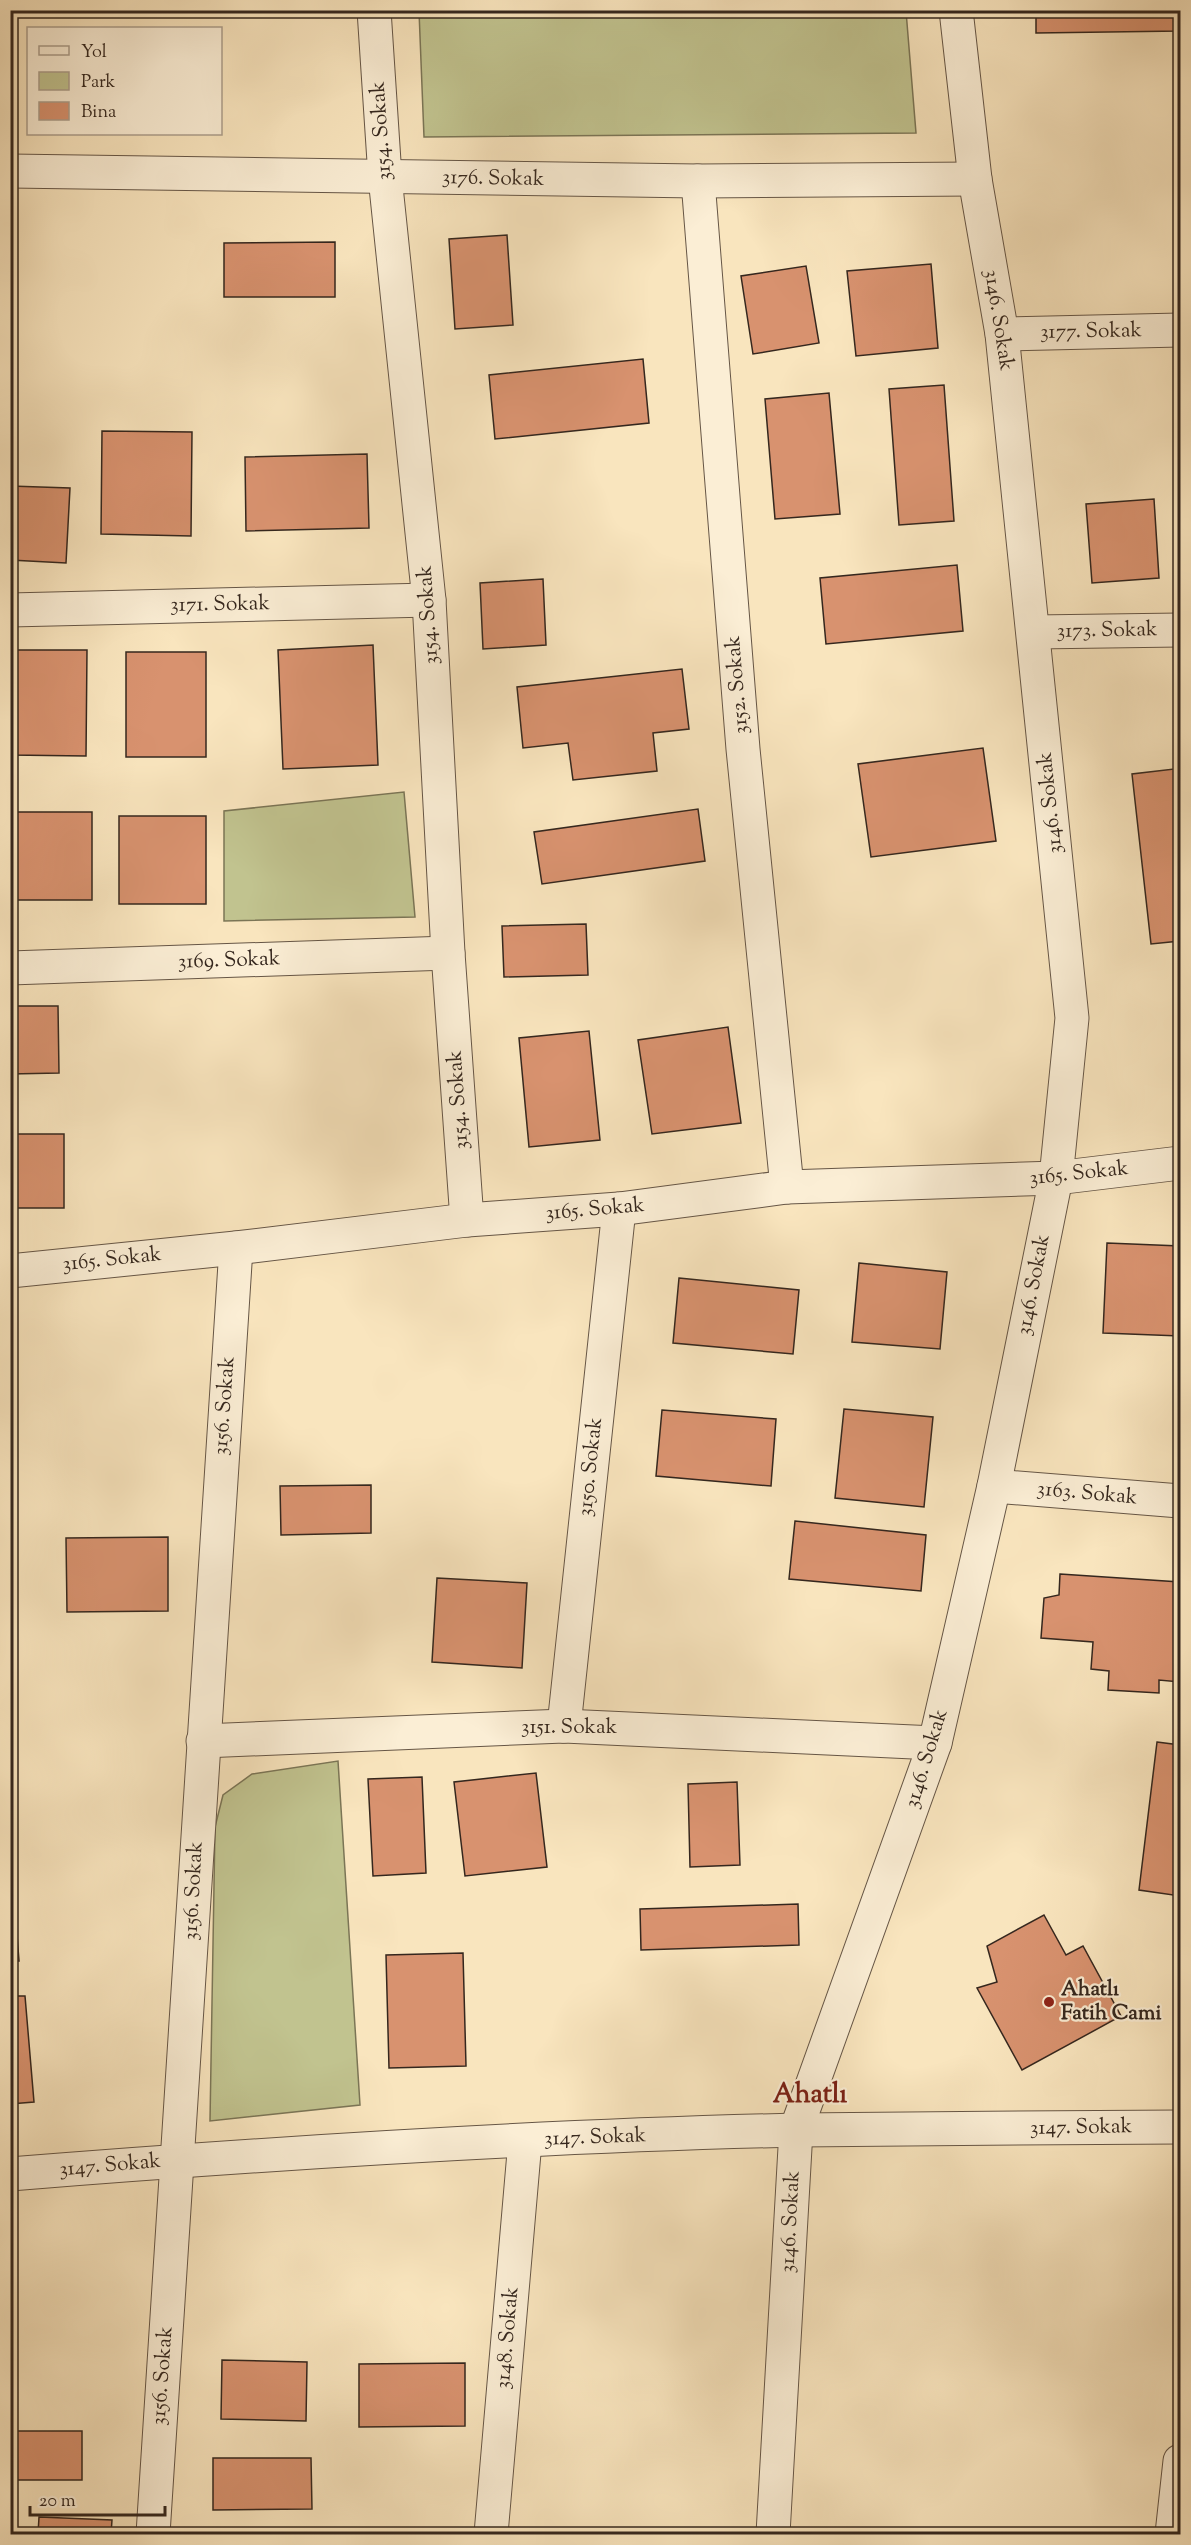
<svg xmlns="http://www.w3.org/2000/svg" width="1191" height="2545" font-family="'Sorts Mill Goudy',serif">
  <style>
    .green { fill: #c1c38f; stroke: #7b7556; stroke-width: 1.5 }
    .building { fill: #d8926f; stroke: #35271e; stroke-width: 1.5 }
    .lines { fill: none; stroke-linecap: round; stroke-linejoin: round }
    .street-casing { stroke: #665646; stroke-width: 35 }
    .street { stroke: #fbeed5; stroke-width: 33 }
    .poi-dot { fill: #8f2418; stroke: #fbeed5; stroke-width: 2 }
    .labels { text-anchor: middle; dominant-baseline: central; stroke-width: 4.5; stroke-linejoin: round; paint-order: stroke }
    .street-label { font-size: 21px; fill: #35271e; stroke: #fbeed5 }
    .poi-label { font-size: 21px; font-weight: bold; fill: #35271e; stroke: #fbeed5; text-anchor: start }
    .district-label { font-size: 27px; font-weight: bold; fill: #7a1f14; stroke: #fbeed5 }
  </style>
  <rect width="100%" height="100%" fill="#f9e5be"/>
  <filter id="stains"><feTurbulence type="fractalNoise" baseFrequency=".00333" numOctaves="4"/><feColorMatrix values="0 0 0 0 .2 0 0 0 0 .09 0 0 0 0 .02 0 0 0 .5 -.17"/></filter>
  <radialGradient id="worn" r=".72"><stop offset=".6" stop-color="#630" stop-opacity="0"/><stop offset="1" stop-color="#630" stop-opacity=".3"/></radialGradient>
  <g class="green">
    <polygon points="419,11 906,11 916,133 424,137"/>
    <polygon points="404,792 415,917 224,921 224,811"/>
    <polygon points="338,1761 360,2105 210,2121 215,1827 223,1795 252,1774"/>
  </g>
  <g class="building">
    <polygon points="1036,10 1180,10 1180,31 1036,33"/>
    <polygon points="507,235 513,325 455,329 449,239"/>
    <polygon points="335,242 335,297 224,297 224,243"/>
    <polygon points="931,264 938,348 856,356 847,271"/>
    <polygon points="806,266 819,343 753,354 741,276"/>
    <polygon points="643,359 649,423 495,439 489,375"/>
    <rect x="10" y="375" width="5" height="61"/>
    <polygon points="944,385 954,521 899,525 889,389"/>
    <polygon points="829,393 840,514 775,519 765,399"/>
    <polygon points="102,431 192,432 191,536 101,534"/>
    <polygon points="367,454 369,528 246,531 245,457"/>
    <polygon points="10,486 70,488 66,563 10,560"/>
    <polygon points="1154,499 1159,578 1092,583 1086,504"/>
    <polygon points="957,565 963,631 826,644 820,578"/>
    <polygon points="543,579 546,645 483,649 480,583"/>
    <polygon points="373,645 378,765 283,769 278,650"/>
    <polygon points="10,650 87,650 86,756 10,755"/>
    <rect x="126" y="652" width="80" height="105"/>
    <polygon points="682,669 689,729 653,733 657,771 573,780 568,743 523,748 517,687"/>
    <polygon points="983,748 996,841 871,857 858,764"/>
    <polygon points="1174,769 1175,783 1180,783 1180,941 1151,944 1132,774"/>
    <polygon points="698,809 705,861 542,884 534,832"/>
    <rect x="10" y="812" width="82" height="88"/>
    <rect x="119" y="816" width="87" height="88"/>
    <polygon points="586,924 588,975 504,977 502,926"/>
    <polygon points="10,1006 58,1006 59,1073 10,1074"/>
    <polygon points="728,1027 741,1123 652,1134 638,1040"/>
    <polygon points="589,1031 600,1140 529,1147 519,1038"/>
    <rect x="10" y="1134" width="54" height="74"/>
    <polygon points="1107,1243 1180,1246 1180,1336 1103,1333"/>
    <polygon points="859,1263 947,1272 940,1349 852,1342"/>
    <polygon points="679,1278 799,1290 793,1354 673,1343"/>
    <polygon points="844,1409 933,1417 924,1507 835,1498"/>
    <polygon points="662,1410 776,1419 771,1486 656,1476"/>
    <polygon points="371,1485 371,1533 281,1535 280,1486"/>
    <polygon points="795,1521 926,1535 921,1591 789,1579"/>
    <polygon points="168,1537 168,1611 67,1612 66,1538"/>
    <polygon points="1060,1574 1180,1582 1180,1682 1159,1680 1159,1693 1108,1690 1109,1671 1091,1669 1093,1642 1041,1638 1044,1598 1059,1595"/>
    <polygon points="437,1578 527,1583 522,1668 432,1662"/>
    <polygon points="10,1735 15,1735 17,1856 10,1856"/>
    <polygon points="1157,1742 1180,1745 1180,1896 1139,1890"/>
    <polygon points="536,1773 547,1867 465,1876 454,1782"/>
    <polygon points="422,1777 426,1873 373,1876 368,1779"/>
    <polygon points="737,1782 740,1865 690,1867 688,1784"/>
    <polygon points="13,1884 19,1961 10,1961 10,1885"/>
    <polygon points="798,1904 799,1945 641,1950 640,1909"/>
    <polygon points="1044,1915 1066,1955 1083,1946 1121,2016 1022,2070 977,1988 997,1982 987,1946"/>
    <polygon points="463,1953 466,2066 389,2068 386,1955"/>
    <polygon points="10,1996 25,1996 34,2102 10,2104"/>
    <polygon points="222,2360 307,2362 306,2421 221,2419"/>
    <polygon points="465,2363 465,2426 359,2427 359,2364"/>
    <rect x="10" y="2431" width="72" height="49"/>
    <polygon points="213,2458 311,2458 312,2509 213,2510"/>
    <polygon points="39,2517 112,2520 111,2534 38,2534"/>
  </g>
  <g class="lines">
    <defs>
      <g id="street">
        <polyline points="374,10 385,177 429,600 448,953 467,1220"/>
        <polyline points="10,171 698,181 975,179"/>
        <polyline points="698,181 743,749 787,1187"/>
        <polyline points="1002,334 1180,330"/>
        <polyline points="10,610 429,600"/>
        <polyline points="1034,632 1180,630"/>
        <polyline points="10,968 448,953"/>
        <polyline points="10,1271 236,1248 467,1220 619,1209 787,1187 1056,1178 1180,1163"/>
        <polyline points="994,1486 1180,1501"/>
        <polyline points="564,1726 619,1209"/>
        <polyline points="203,1741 564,1726 935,1743"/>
        <path d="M10,2174c262,-21 525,-38 788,-44 127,-2 255,-2 382,-3"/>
        <polyline points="153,2534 236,1248"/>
        <polyline points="491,2534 525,2141"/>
        <polyline points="773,2534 796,2130 935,1743 994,1486 1056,1178 1072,1018 1002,334 975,179 956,10"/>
        <polyline points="1172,2534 1180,2461"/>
      </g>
    </defs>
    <use href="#street" class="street-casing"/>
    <use href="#street" class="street"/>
  </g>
  <circle class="poi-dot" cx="1049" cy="2002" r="6"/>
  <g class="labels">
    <g class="street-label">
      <text transform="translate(382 131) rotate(-94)">3154. Sokak</text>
      <text transform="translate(493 179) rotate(1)">3176. Sokak</text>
      <text transform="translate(998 320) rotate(81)">3146. Sokak</text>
      <text transform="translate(1091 332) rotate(-1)">3177. Sokak</text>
      <text transform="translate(220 605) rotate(-1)">3171. Sokak</text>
      <text transform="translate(429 615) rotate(-94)">3154. Sokak</text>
      <text transform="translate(1107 631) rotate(-1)">3173. Sokak</text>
      <text transform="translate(738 685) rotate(-95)">3152. Sokak</text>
      <text transform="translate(1051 803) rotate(-96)">3146. Sokak</text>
      <text transform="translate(229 961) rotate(-2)">3169. Sokak</text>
      <text transform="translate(459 1100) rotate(-94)">3154. Sokak</text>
      <text transform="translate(1079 1174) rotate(-6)">3165. Sokak</text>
      <text transform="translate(595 1210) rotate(-5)">3165. Sokak</text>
      <text transform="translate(112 1260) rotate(-6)">3165. Sokak</text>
      <text transform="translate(1034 1285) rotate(-79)">3146. Sokak</text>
      <text transform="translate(225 1406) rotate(-86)">3156. Sokak</text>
      <text transform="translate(591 1467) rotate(-84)">3150. Sokak</text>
      <text transform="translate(1087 1494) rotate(5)">3163. Sokak</text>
      <text x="569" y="1728">3151. Sokak</text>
      <text transform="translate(927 1759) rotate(-73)">3146. Sokak</text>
      <text transform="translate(194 1891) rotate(-87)">3156. Sokak</text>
      <text transform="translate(1081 2128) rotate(-1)">3147. Sokak</text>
      <text transform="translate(595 2138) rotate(-2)">3147. Sokak</text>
      <text transform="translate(110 2166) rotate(-5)">3147. Sokak</text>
      <text transform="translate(791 2222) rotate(-87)">3146. Sokak</text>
      <text transform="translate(508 2338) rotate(-85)">3148. Sokak</text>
      <text transform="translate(163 2376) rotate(-86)">3156. Sokak</text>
    </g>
    <g class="poi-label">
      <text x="1061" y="1990">Ahatlı<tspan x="1061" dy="24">Fatih Cami</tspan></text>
    </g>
    <g class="district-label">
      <text x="810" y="2095">Ahatlı</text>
    </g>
  </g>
  <rect width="1191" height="2545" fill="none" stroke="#f9e5be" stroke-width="36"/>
  <rect x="12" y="12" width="1167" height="2521" fill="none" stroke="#35271e" stroke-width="3"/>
  <rect x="18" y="18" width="1155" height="2509" fill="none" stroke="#35271e" stroke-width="1.5"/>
  <rect x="27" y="27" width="195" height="108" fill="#fbeed5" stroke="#ac9e8c" stroke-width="1.5"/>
  <rect x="39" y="46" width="30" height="9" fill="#fbeed5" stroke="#ac9e8c" stroke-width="1.5"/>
  <text x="81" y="57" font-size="18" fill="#35271e">Yol</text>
  <rect x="39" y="72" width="30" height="18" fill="#c1c38f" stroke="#ac9e8c" stroke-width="1.5"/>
  <text x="81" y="87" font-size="18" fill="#35271e">Park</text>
  <rect x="39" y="102" width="30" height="18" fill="#d8926f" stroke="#ac9e8c" stroke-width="1.5"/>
  <text x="81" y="117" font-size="18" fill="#35271e">Bina</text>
  <path d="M30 2506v9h135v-9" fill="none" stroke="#35271e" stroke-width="3"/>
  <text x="39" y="2506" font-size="18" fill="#35271e" stroke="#fbeed5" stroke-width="4.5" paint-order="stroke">20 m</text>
  <rect width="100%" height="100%" filter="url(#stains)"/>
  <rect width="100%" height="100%" fill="url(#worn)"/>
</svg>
